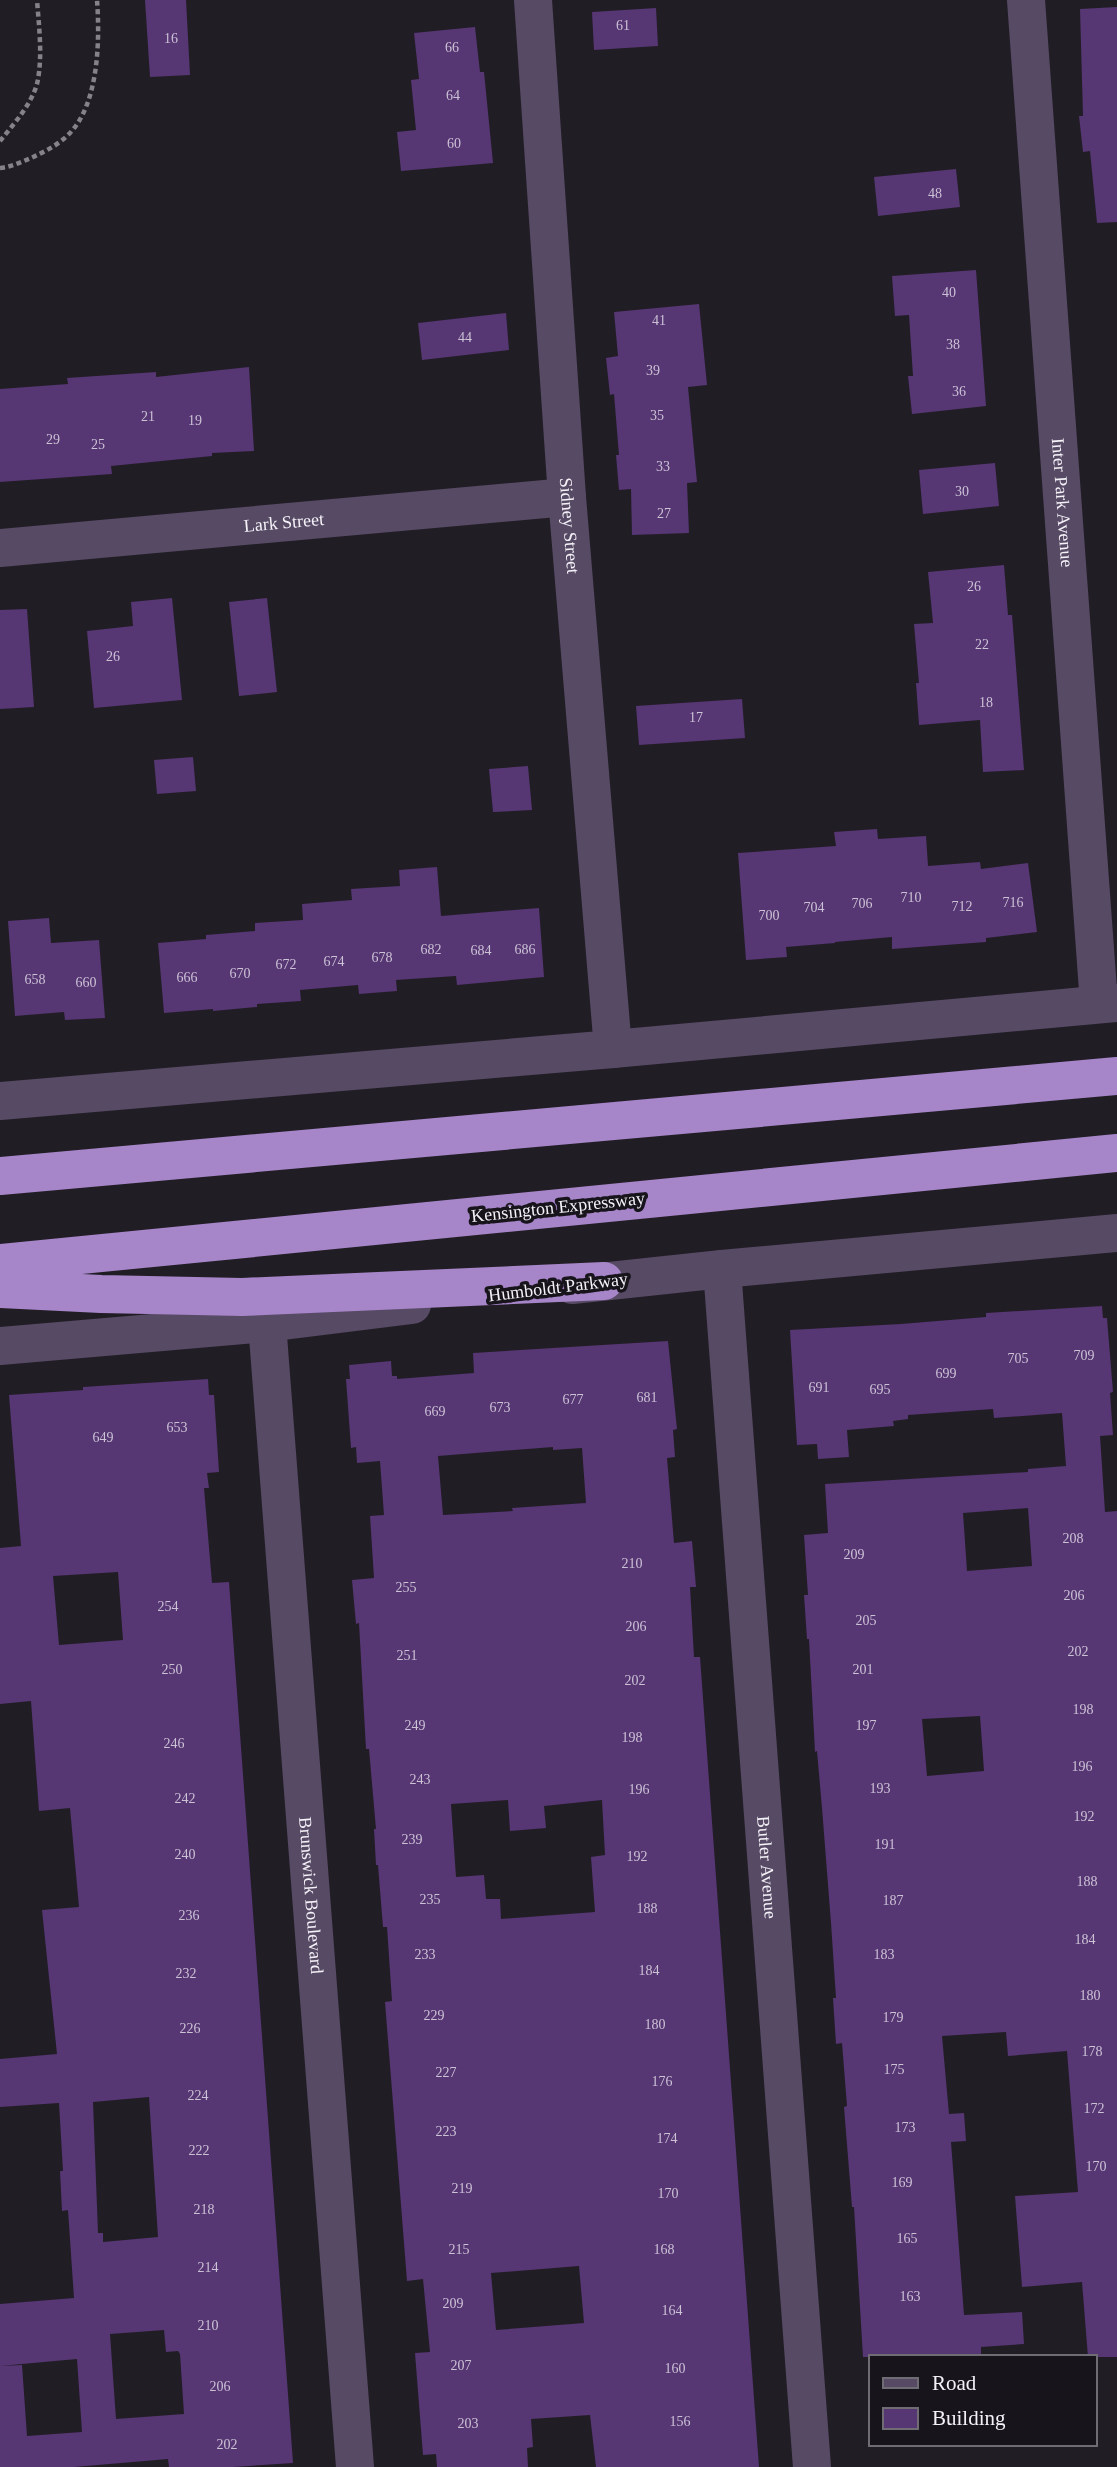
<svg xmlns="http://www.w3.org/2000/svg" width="1117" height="2467" font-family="Georgia,serif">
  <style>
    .building { fill: #563673; fill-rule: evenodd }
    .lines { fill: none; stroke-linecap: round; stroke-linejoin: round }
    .path { stroke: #858289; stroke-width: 4.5; stroke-dasharray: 5 3.5; stroke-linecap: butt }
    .minor { stroke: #574a65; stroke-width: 38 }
    .highway { stroke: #a685c8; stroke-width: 38 }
    .labels { text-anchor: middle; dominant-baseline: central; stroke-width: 7; stroke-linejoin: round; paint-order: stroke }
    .number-label { font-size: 14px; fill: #ccc2d6 }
    .street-label { font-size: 18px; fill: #f4f1f7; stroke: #18141c }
  </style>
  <rect width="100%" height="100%" fill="#211d25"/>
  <g class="building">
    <polygon points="145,0 186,0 190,75 150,77"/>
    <polygon points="1117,7 1117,222 1097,223 1090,151 1083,152 1079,116 1083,116 1080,9"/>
    <polygon points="656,8 658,46 594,50 592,12"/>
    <polygon points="475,27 480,72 484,72 493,163 401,171 397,132 416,130 411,80 419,79 414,33"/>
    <polygon points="956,169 960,207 878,216 874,177"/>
    <polygon points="976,270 986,406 912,414 908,376 913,376 909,315 895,316 892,276"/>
    <polygon points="699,304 707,385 688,387 697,482 687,483 689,533 632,535 631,489 619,490 616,455 619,455 614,394 610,395 606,358 618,356 614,312"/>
    <polygon points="506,313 509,350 422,360 418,323"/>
    <polygon points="249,367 254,451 212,453 212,456 111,466 112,474 0,482 0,389 68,384 67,378 156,372 156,377"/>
    <polygon points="995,463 999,506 923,514 919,470"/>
    <polygon points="1004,565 1008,615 1012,615 1024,770 983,772 980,720 919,725 916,683 919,683 914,624 933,623 928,572"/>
    <polygon points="172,598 182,700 94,708 87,631 133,626 131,602"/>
    <polygon points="267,598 277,692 239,696 229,602"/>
    <polygon points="27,609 34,707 0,709 0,610"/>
    <polygon points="742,699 745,738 639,745 636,706"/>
    <polygon points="193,757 196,791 157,794 154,760"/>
    <polygon points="528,766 532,810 493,812 489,769"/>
    <polygon points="877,829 878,839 926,836 928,866 980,862 981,869 1028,863 1037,932 986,938 986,942 892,949 892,937 835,942 835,943 786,947 787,957 746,960 738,853 836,846 834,832"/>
    <polygon points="437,867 441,916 539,908 544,977 457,985 456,976 396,980 397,991 359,994 358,985 300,990 301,1001 257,1004 257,1007 213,1011 213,1009 164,1013 158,943 206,939 206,935 255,931 255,923 303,920 302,904 352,900 351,889 400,886 399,870"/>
    <polygon points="49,918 51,943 99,940 105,1018 65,1020 64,1012 15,1016 8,921"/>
    <path d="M1102,1306l1,12h4l6,74 -3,1 3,42 -13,1 5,76 12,-1v846h-29l-6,-75 -60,5 -7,-91 63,-4 -11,-141 -59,5 -2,-24 -64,4 7,78 15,-1 2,28 -15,1 13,173 58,-3 2,32 -43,3v10h-118l-9,-150h-2l-8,-100 3,-1 -5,-63 -6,1 -3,-46h3l-5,-75 -9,-115 -5,-57 -2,1 -6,-113h-2l-3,-44h4l-4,-60 24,-2 -3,-49 203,-12v-3l38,-3 -4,-53 -68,5 -1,-9 -85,6v4l-15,2 1,5 -47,4 2,27 -31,2 -1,-15 -20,1 -7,-115 111,-6 85,-7v-4zM1028,1508l4,58 -65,5 -4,-58zM980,1716l4,55 -57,5 -5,-57z"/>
    <path d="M668,1341l9,88 -4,1 2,27 -8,1 7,85 18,-2 4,46h-6l4,70h6l59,810h-163l-6,-52 -59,4 2,28 -6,1 1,19h-91l-1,-13 -13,1 -8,-102 15,-1 -7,-73 -16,2 -22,-279 7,-1 -5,-74h-4l-5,-62h-2l-2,-36h2l-7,-80h-3l-7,-126 -3,1 -4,-44 22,-2 -4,-62 14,-1 -4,-54 -23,2 -1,-16 -5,1 -5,-69h4l-1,-14 42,-4 1,15h5v3l77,-6 -1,-20zM553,1447v3l29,-2 4,55 -74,5 1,3 -70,4 -5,-59zM508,1800l2,31 36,-3 -2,-22 58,-6 3,55 -14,2 4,55 -94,7 -1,-20h-14l-2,-24 -28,2 -5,-73zM579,2266l5,57 -88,7 -5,-57z"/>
    <path d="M208,1379l1,16h5l5,77 -12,1 2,15h-5l8,95 17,-1 64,881 -60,4h-64l-1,-8 -94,8h-74v-101l22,-1 5,71 55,-4 -5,-73 -77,7v-62l74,-6 -6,-88 -6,1 -2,-40h3l-4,-68 -59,4v-48l57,-5 -15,-144 37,-3 -9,-99 -31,3 -8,-110 -31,3v-156l21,-2 -12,-151 74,-5v-3zM118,1572l5,68 -64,5 -6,-69zM149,2097l9,140 -55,5v-9h-5l-5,-131zM164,2330l2,22 12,-1 2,3 4,60 -68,5 -6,-85z"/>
  </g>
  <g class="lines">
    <g class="path">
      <path d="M0,141c13,-16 31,-36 37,-57 6,-26 2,-57 0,-84"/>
      <path d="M0,168c11,-1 21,-6 31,-10 13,-6 27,-13 37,-23 31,-30 32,-95 29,-135"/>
    </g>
    <g class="minor">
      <path id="s1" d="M533,0l34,497 46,552"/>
      <path id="s2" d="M1026,0l73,1004"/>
      <path id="s3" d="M0,548l567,-51"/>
      <polyline points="0,1101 613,1049 1117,1003"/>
      <path id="s4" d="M722,1269l90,1198"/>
      <polyline points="572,1285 722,1269 1117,1233"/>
      <path id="s5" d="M267,1323l88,1144"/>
      <polyline points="0,1346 267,1323 412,1305"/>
    </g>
    <g class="highway">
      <polyline points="0,1176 1117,1076"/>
      <polyline points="0,1263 1117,1153"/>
      <polyline points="0,1289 101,1294 242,1297 604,1281"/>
    </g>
  </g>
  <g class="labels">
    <g class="number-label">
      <text x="623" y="25">61</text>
      <text x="171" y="38">16</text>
      <text x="452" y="47">66</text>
      <text x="453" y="95">64</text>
      <text x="454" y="143">60</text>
      <text x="935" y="193">48</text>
      <text x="949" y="292">40</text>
      <text x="659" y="320">41</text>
      <text x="465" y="337">44</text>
      <text x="953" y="344">38</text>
      <text x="653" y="370">39</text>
      <text x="959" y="391">36</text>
      <text x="657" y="415">35</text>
      <text x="148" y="416">21</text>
      <text x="195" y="420">19</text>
      <text x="53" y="439">29</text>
      <text x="98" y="444">25</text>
      <text x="663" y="466">33</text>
      <text x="962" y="491">30</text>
      <text x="664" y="513">27</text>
      <text x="974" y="586">26</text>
      <text x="982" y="644">22</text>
      <text x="113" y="656">26</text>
      <text x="986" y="702">18</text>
      <text x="696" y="717">17</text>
      <text x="911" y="897">710</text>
      <text x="1013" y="902">716</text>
      <text x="862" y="903">706</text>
      <text x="962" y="906">712</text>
      <text x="814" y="907">704</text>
      <text x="769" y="915">700</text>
      <text x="431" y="949">682</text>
      <text x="525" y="949">686</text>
      <text x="481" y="950">684</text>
      <text x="382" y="957">678</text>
      <text x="334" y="961">674</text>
      <text x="286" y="964">672</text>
      <text x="240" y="973">670</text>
      <text x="187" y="977">666</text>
      <text x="35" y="979">658</text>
      <text x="86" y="982">660</text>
      <text x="1084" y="1355">709</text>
      <text x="1018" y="1358">705</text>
      <text x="946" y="1373">699</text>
      <text x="819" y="1387">691</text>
      <text x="880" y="1389">695</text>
      <text x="647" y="1397">681</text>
      <text x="573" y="1399">677</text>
      <text x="500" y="1407">673</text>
      <text x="435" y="1411">669</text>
      <text x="177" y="1427">653</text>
      <text x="103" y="1437">649</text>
      <text x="1073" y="1538">208</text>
      <text x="854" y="1554">209</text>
      <text x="632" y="1563">210</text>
      <text x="406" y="1587">255</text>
      <text x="1074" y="1595">206</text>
      <text x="168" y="1606">254</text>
      <text x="866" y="1620">205</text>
      <text x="636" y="1626">206</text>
      <text x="1078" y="1651">202</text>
      <text x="407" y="1655">251</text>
      <text x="172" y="1669">250</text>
      <text x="863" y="1669">201</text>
      <text x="635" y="1680">202</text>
      <text x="1083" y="1709">198</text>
      <text x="415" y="1725">249</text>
      <text x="866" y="1725">197</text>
      <text x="632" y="1737">198</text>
      <text x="174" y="1743">246</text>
      <text x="1082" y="1766">196</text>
      <text x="420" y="1779">243</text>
      <text x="880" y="1788">193</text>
      <text x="639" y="1789">196</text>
      <text x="185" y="1798">242</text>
      <text x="1084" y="1816">192</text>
      <text x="412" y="1839">239</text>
      <text x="885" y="1844">191</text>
      <text x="185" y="1854">240</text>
      <text x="637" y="1856">192</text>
      <text x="1087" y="1881">188</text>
      <text x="430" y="1899">235</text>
      <text x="893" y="1900">187</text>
      <text x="647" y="1908">188</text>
      <text x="189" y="1915">236</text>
      <text x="1085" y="1939">184</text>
      <text x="425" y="1954">233</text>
      <text x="884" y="1954">183</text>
      <text x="649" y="1970">184</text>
      <text x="186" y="1973">232</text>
      <text x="1090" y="1995">180</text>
      <text x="434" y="2015">229</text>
      <text x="893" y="2017">179</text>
      <text x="655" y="2024">180</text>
      <text x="190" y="2028">226</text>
      <text x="1092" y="2051">178</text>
      <text x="894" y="2069">175</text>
      <text x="446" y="2072">227</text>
      <text x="662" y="2081">176</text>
      <text x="198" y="2095">224</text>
      <text x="1094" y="2108">172</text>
      <text x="905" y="2127">173</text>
      <text x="446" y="2131">223</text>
      <text x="667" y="2138">174</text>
      <text x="199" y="2150">222</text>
      <text x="1096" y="2166">170</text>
      <text x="902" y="2182">169</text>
      <text x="462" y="2188">219</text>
      <text x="668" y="2193">170</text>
      <text x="204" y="2209">218</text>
      <text x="907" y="2238">165</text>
      <text x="459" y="2249">215</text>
      <text x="664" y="2249">168</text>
      <text x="208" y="2267">214</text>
      <text x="910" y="2296">163</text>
      <text x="453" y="2303">209</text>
      <text x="672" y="2310">164</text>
      <text x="208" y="2325">210</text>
      <text x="461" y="2365">207</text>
      <text x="675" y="2368">160</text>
      <text x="220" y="2386">206</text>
      <text x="680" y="2421">156</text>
      <text x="468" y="2423">203</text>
      <text x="227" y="2444">202</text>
    </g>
    <g class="street-label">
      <text stroke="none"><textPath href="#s2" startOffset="504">Inter Park Avenue</textPath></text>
      <text stroke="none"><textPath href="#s3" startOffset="285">Lark Street</textPath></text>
      <text stroke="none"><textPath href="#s1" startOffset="527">Sidney Street</textPath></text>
      <text transform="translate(558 1207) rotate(-6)">Kensington Expressway</text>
      <text transform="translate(558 1287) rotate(-7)">Humboldt Parkway</text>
      <text stroke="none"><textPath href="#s4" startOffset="600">Butler Avenue</textPath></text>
      <text stroke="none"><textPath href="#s5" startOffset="574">Brunswick Boulevard</textPath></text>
    </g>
  </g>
  <rect x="869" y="2355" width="228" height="91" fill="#18141c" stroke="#706c74" stroke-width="2"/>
  <rect x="883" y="2378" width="35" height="10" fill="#574a65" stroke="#706c74" stroke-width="2"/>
  <text x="932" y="2390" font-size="21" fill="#f4f1f7">Road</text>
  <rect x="883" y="2408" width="35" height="21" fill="#563673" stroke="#706c74" stroke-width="2"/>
  <text x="932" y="2425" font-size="21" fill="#f4f1f7">Building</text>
</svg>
